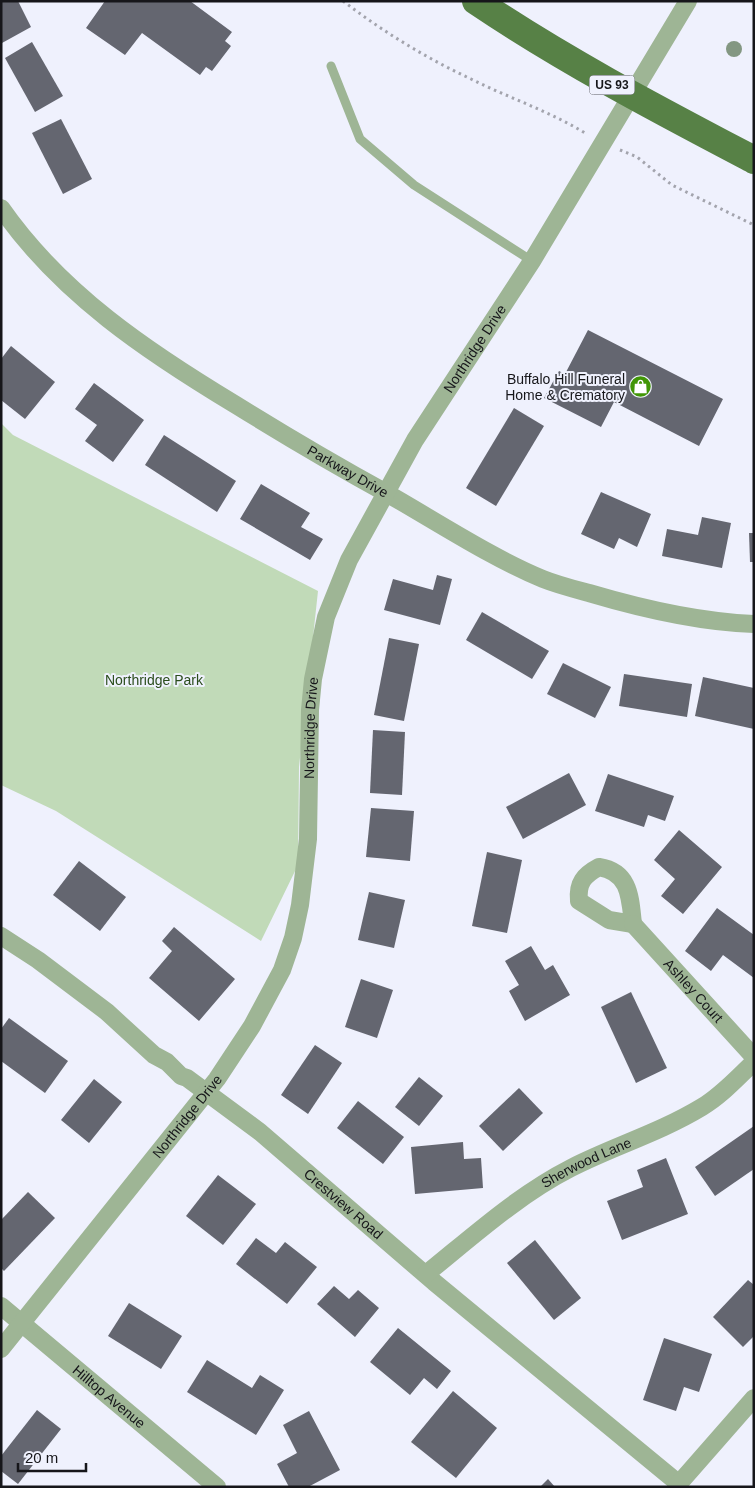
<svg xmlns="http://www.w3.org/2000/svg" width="755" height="1488" font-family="Helvetica,sans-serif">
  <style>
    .green { fill: #c1dab8 }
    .building { fill: #646670 }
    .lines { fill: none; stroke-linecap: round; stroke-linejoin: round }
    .path { stroke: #a3a4ad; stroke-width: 3; stroke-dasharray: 2.5 4; stroke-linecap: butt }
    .service { stroke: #9eb595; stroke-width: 9 }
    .minor { stroke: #9eb595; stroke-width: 18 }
    .primary { stroke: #578146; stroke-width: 28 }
    .tree { fill: #839782 }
    .labels { text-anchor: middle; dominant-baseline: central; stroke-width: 4; stroke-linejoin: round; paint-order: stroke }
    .shield { fill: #eff1fd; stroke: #57585e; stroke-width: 1 }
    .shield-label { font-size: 12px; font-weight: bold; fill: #16161a }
    .street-label { font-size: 14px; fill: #16161a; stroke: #eff1fd }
    .poi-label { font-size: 14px; fill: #16161a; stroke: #eff1fd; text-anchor: end }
    .park-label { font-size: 14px; fill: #2b4d1d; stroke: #eff1fd }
  </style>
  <rect width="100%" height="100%" fill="#eff1fd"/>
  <polygon class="green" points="1,423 13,435 318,591 299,767 298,865 261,941 56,811 1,785"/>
  <g class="building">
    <polygon points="1,1 18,1 31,27 2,43"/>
    <polygon points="105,1 190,1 232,32 225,41 231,46 212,71 206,67 200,75 142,33 125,55 86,28"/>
    <polygon points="32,42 63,96 35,112 5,58"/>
    <polygon points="61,119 92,179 63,194 32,133"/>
    <polygon points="588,330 723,399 699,446 614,402 601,427 544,398 559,371 565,374"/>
    <polygon points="11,346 55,382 25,419 1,400 1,359"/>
    <polygon points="94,383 144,420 113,462 85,441 97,425 75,409"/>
    <polygon points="514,408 544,426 496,506 466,488"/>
    <polygon points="164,435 236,481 217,512 145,465"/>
    <polygon points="261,484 310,513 301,527 323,539 310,560 240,519"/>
    <polygon points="601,492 651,514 637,547 619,538 614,549 581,534"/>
    <polygon points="702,517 731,523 722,568 662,556 667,529 698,535"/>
    <polygon points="749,533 754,533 754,562 750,562"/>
    <polygon points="437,575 452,579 440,625 384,610 393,579 433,590"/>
    <polygon points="482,612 549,651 532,679 466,640"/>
    <polygon points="389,638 419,644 404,721 374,715"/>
    <polygon points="563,663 611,687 595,718 547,694"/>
    <polygon points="624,674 692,684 687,717 619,706"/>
    <polygon points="703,677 754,688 754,729 695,716"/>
    <polygon points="373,730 405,732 402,795 370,793"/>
    <polygon points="569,773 586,805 523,839 506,807"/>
    <polygon points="608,774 674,796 665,821 648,815 644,827 595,811"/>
    <polygon points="371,808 414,811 410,861 366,857"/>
    <polygon points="679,830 722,867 683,914 661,896 675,879 654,860"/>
    <polygon points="487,852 522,860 507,933 472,926"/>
    <polygon points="79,861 126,897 100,931 53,895"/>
    <polygon points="369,892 405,900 394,948 358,940"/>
    <polygon points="717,908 754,935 754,978 723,955 711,971 685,951"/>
    <polygon points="174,927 235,979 199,1021 149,978 172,951 162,941"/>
    <polygon points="531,946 545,970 553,965 570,995 525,1021 509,991 519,985 505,961"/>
    <polygon points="361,979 393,990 377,1038 345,1027"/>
    <polygon points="631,992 667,1068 636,1083 601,1007"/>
    <polygon points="9,1018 68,1061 45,1093 1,1061 1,1029"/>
    <polygon points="315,1045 342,1063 308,1114 281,1095"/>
    <polygon points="419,1077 443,1096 419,1126 395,1107"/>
    <polygon points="94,1079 122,1102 89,1143 61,1120"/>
    <polygon points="519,1088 543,1113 503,1151 479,1126"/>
    <polygon points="358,1101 404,1137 383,1164 337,1128"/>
    <polygon points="754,1126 754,1169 715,1196 695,1167"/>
    <polygon points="463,1142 464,1159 481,1158 483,1188 415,1194 411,1147"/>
    <polygon points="666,1158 688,1214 622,1240 607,1201 643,1187 637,1170"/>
    <polygon points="218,1175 256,1204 223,1245 186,1216"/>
    <polygon points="28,1192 55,1218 4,1271 1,1268 1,1220"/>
    <polygon points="256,1238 276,1253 285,1242 317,1267 287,1304 236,1264"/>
    <polygon points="535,1240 581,1298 554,1320 507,1263"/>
    <polygon points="748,1280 754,1285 754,1336 743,1347 713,1317"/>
    <polygon points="334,1286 349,1299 358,1290 379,1308 355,1337 317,1304"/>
    <polygon points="129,1303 182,1336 161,1369 108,1336"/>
    <polygon points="398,1328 451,1371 437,1389 424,1378 410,1395 370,1362"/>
    <polygon points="664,1338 712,1354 699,1392 684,1387 676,1411 643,1400"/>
    <polygon points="207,1360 252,1388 260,1375 284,1390 256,1435 187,1392"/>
    <polygon points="453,1391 497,1428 456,1478 411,1442"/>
    <polygon points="37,1410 61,1429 18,1484 1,1471 1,1456"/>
    <polygon points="309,1411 340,1470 308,1487 289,1487 277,1464 297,1453 283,1425"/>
    <polygon points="548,1479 555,1487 540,1487"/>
  </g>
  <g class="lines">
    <g class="path">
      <path d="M343,1c39,30 83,57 128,78 38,19 78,32 114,54"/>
      <polyline points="620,150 637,157 672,185 754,225"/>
    </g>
    <polyline class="service" points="331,66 360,139 414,185 532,261"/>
    <g class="minor">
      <path id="s1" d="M1,208c60,86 147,144 235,197 50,31 101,61 152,89 49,28 104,64 155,85 15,6 31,10 46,14 54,16 109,29 165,31"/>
      <path d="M599,867c31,5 31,30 34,57l-24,-4 -30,-19c-2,-18 5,-26 20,-34z"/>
      <path id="s2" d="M633,924l121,133"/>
      <path id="s3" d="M1,936l37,24 69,52 47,43 13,7 14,14 6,2 73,54 174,150 244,201"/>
      <path id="s4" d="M426,1274c46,-37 92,-79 145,-106 43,-22 88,-35 131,-61 20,-12 35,-29 52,-45"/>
      <path id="s5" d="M1,1306l216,181"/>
      <path id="s6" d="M1,1349l216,-270 35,-53 30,-56 11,-32 7,-33 8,-66 2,-129 3,-31 13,-62 23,-57 66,-120 117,-179 156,-260"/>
      <polyline points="676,1487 754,1398"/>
    </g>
    <path class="primary" d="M476,1c89,60 183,109 278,159"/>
  </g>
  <circle class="tree" cx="734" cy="49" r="8"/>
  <defs>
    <symbol id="shop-disc" viewBox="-11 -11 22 22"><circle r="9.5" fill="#419606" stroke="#eff1fd"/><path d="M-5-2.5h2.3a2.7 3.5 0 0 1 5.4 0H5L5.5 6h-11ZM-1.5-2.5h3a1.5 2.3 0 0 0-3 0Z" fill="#fff"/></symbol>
  </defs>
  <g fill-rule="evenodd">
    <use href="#shop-disc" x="628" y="374" width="25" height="25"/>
  </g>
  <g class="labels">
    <rect class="shield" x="589.5" y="75.5" width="45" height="19" rx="4"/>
    <g class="shield-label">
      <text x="612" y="85">US 93</text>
    </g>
    <g class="street-label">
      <text stroke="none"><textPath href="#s6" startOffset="1138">Northridge Drive</textPath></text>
      <text stroke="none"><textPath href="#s1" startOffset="439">Parkway Drive</textPath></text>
      <text stroke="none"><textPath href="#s6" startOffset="718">Northridge Drive</textPath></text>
      <text stroke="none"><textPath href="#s2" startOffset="90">Ashley Court</textPath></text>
      <text stroke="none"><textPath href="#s6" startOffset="298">Northridge Drive</textPath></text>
      <text stroke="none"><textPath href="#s4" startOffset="196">Sherwood Lane</textPath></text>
      <text stroke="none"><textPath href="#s3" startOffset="436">Crestview Road</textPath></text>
      <text stroke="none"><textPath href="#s5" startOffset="141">Hilltop Avenue</textPath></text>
    </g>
    <g class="poi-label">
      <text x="625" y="379">Buffalo Hill Funeral<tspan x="625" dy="16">Home &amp; Crematory</tspan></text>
    </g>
    <g class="park-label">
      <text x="154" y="680">Northridge Park</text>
    </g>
  </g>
  <rect width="755" height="1488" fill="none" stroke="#16161a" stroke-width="5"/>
  <path d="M18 1463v8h68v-8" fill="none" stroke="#16161a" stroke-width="2.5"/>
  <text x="25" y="1463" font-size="15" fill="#16161a" stroke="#eff1fd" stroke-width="4" paint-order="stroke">20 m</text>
</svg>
